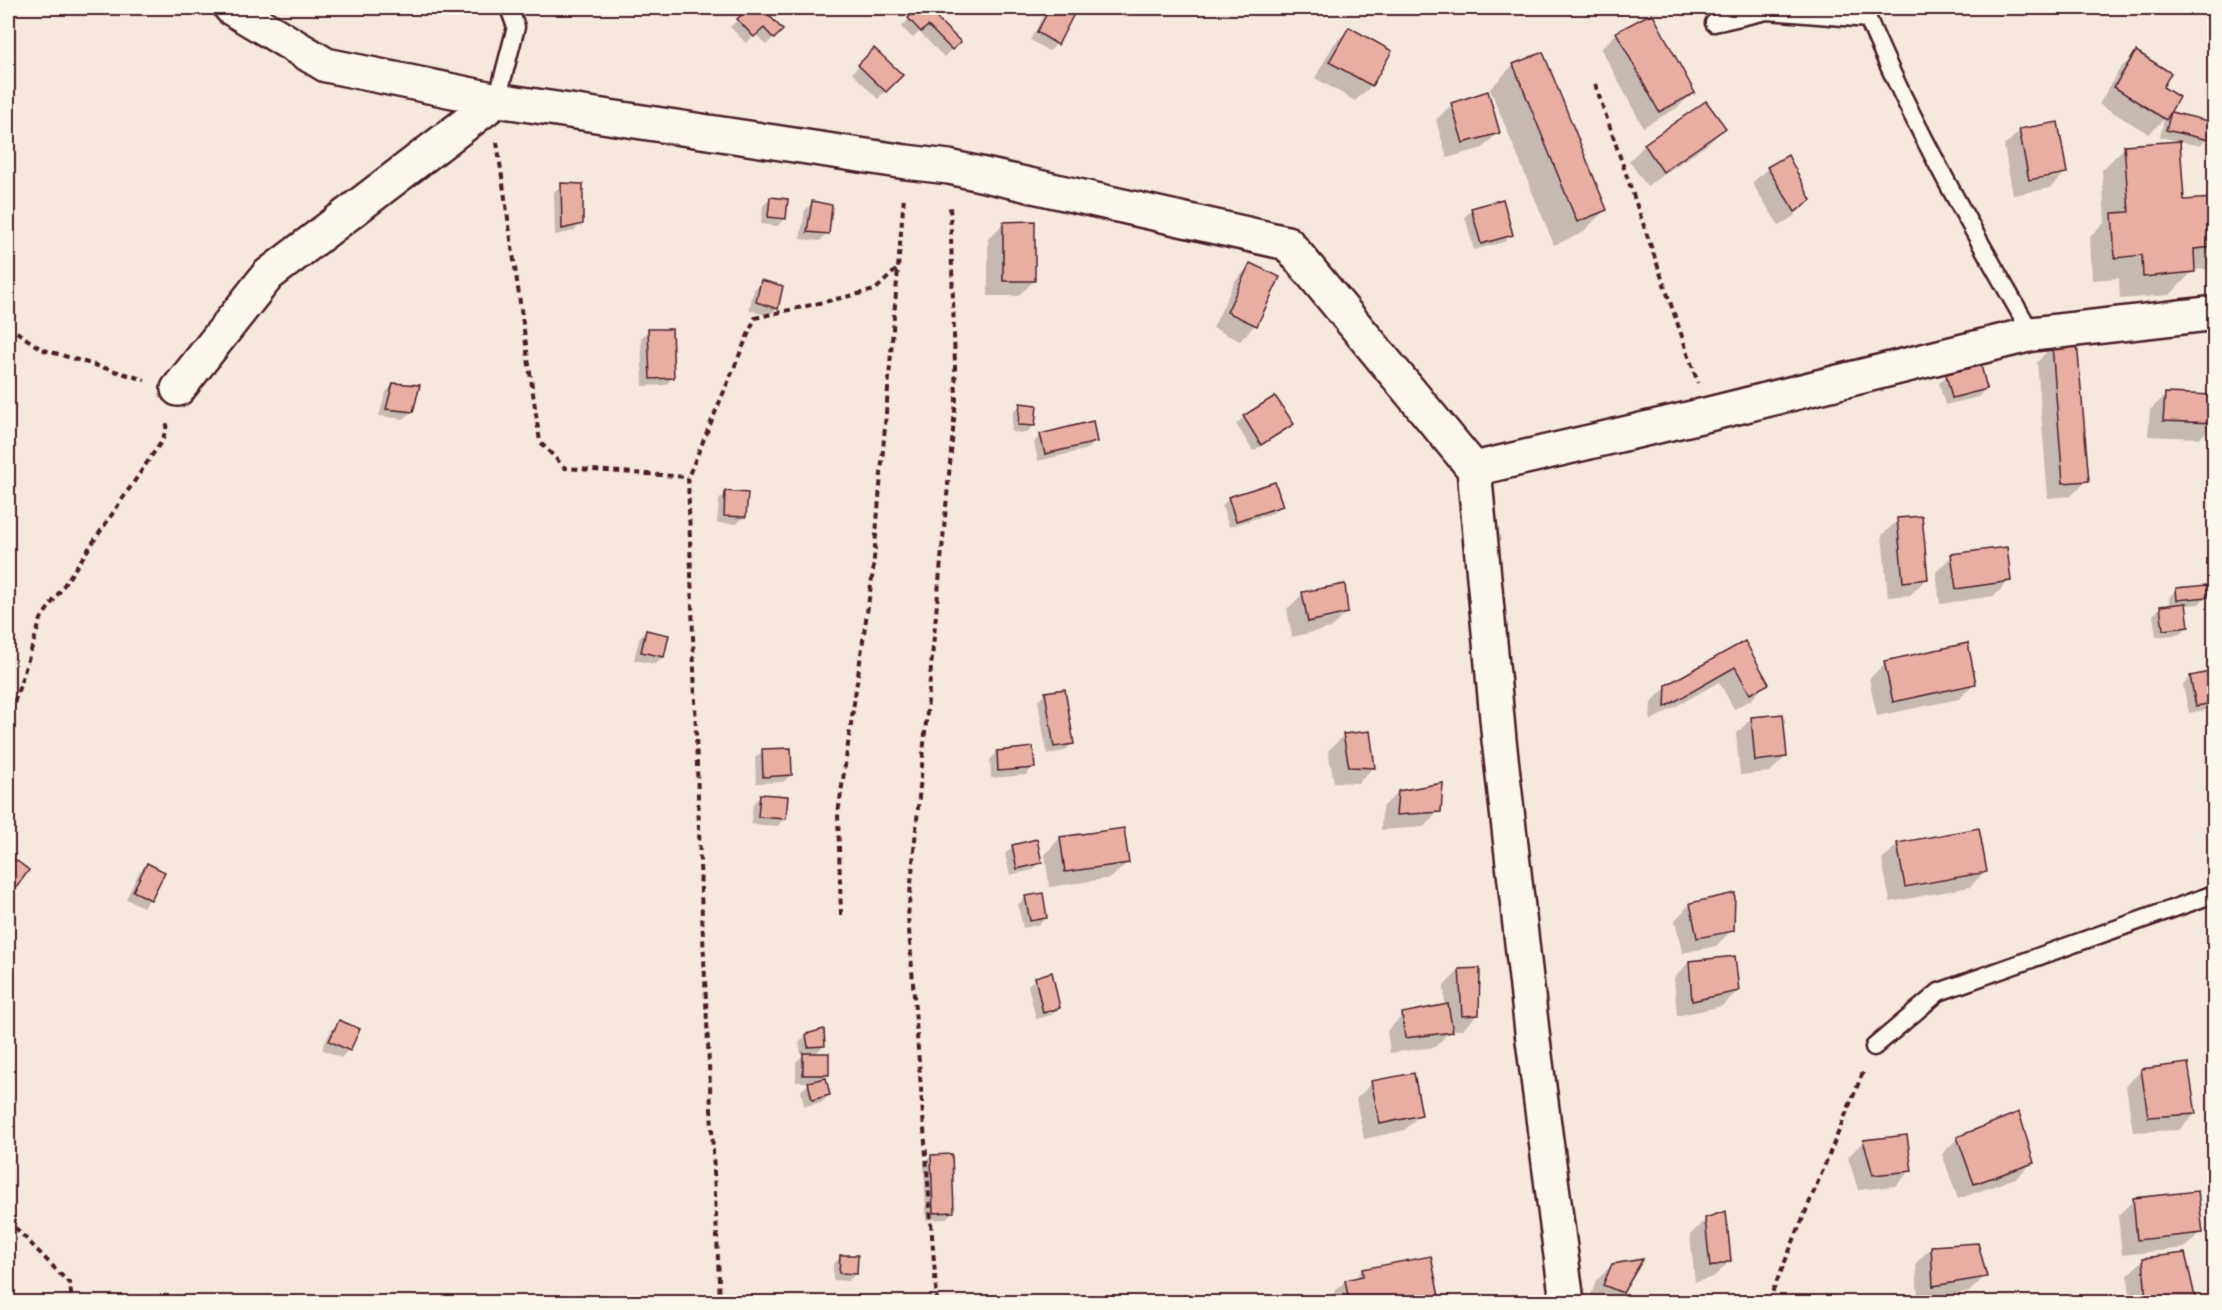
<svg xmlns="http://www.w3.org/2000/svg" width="2222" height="1310" font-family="'Indie Flower',sans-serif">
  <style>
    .shadow { fill: #0003 }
    .building { fill: #e8aea2; stroke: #4a1f2b; stroke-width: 1.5 }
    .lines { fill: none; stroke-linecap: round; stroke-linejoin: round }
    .lane-casing { stroke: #4a1f2b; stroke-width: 21 }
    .street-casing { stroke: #4a1f2b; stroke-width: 38 }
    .path { stroke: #4a1f2b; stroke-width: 4; stroke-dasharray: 6 4.5; stroke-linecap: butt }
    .lane { stroke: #fbf7ec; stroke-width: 16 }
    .street { stroke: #fbf7ec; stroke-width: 33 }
  </style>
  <rect width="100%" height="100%" fill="#f7e8dd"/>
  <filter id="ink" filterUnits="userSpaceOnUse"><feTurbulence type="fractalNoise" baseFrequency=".0167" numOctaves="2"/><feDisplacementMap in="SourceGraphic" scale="12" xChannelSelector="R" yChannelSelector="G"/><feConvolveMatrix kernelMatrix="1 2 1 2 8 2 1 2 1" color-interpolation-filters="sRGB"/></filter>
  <g filter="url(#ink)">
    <g class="shadow">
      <polygon points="751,8 759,8 781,30 766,45 756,34 746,43 730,27"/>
      <polygon points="921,8 924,8 958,42 944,57 919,32 913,38 901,27"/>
      <polygon points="1048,8 1075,8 1057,44 1049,51 1030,40"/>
      <polygon points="1349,29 1390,52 1371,86 1355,101 1315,78 1334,44"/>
      <polygon points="1617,33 1693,93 1677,108 1643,127 1601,49"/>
      <polygon points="874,50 885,91 878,99 852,73"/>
      <polygon points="2136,53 2161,88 2166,119 2171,114 2207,139 2200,146 2160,137 2164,119 2149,134 2099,104 2120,69"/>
      <polygon points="1542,54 1605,210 1582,233 1554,245 1490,89 1513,65"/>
      <polygon points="1706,103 1724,128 1708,144 1647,186 1629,161 1645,145"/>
      <polygon points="1452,104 1498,132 1483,148 1447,158 1436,120"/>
      <polygon points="2020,131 2065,173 2050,188 2013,195 2004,146"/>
      <polygon points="2125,147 2183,202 2214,200 2214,268 2194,270 2170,295 2120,299 2119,278 2092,280 2090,237 2105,222 2102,170"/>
      <polygon points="1768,168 1810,200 1794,216 1779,226 1752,183"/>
      <polygon points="562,185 581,223 574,231 555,235 554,192"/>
      <polygon points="770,198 785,218 777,226 761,224 763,206"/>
      <polygon points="813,202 827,234 820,241 800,239 805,210"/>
      <polygon points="1472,209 1511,234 1504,242 1474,250 1465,217"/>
      <polygon points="1004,223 1034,281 1018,296 988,296 988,239"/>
      <polygon points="1251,265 1255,325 1240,341 1213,328 1235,281"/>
      <polygon points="762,282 781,287 776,309 769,316 749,310 754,289"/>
      <polygon points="648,331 673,378 665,385 643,386 641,338"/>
      <polygon points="2052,346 2087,480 2071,496 2048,498 2037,362"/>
      <polygon points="1947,375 1985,389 1978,397 1945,405 1939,383"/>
      <polygon points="394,384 412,411 404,419 379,416 386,392"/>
      <polygon points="2166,395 2214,397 2214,424 2200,438 2148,436 2150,410"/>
      <polygon points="1021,405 1034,425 1026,433 1011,432 1013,412"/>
      <polygon points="1244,417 1292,424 1284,432 1253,451 1236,424"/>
      <polygon points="1041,435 1096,441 1088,449 1038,461 1034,442"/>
      <polygon points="726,493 744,516 737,524 717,523 719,500"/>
      <polygon points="1229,498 1281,505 1273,513 1229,527 1222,506"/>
      <polygon points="1898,520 1926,579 1910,595 1888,597 1882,535"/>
      <polygon points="1952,556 2010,580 1994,596 1940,604 1936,572"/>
      <polygon points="2177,589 2206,596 2199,604 2185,605 2187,627 2180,634 2156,637 2153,615 2161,607 2170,606 2169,597"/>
      <polygon points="1303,594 1347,612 1331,628 1292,637 1287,609"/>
      <polygon points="646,631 663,657 655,664 634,660 639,639"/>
      <polygon points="1744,643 1767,683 1752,699 1734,709 1719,682 1650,721 1651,703 1667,686"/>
      <polygon points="1885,663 1975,683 1959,699 1877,716 1869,679"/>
      <polygon points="2213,672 2214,704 2210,709 2189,713 2183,685 2191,677"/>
      <polygon points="1045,694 1072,743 1065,751 1047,754 1038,701"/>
      <polygon points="1752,718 1785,757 1770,772 1740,775 1736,734"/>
      <polygon points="1344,735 1374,767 1358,783 1334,782 1328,751"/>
      <polygon points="763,751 791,775 783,782 756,783 755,758"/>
      <polygon points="997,752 1033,767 1026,775 991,778 990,760"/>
      <polygon points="1398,792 1439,811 1424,827 1381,830 1382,808"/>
      <polygon points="760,796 785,818 777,826 751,824 753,804"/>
      <polygon points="1060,838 1127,863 1111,878 1049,887 1045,854"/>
      <polygon points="1898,844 1985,871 1970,887 1890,902 1882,860"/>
      <polygon points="1013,846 1040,862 1033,870 1010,875 1005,854"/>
      <polygon points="10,857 27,870 8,896 8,859"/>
      <polygon points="147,865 150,899 143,907 126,899 139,872"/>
      <polygon points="1025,898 1046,918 1038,925 1023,928 1018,905"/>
      <polygon points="1690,904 1732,930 1716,946 1682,953 1675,920"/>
      <polygon points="1689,962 1738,991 1722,1006 1677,1016 1674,978"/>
      <polygon points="1459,970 1478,1014 1462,1030 1451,1030 1435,1047 1390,1053 1387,1031 1403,1015 1445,1006 1444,986"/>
      <polygon points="1036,978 1059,1008 1051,1015 1036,1019 1028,985"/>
      <polygon points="339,1022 348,1050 341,1058 322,1049 332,1029"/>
      <polygon points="806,1035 823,1046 815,1054 828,1074 821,1081 829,1095 821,1103 804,1106 801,1091 810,1082 796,1082 796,1062 804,1054 801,1054 799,1043"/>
      <polygon points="2142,1070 2195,1114 2179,1130 2133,1132 2126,1086"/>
      <polygon points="1372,1083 1420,1114 1405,1130 1364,1139 1356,1099"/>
      <polygon points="1958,1138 2032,1163 2016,1178 1958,1199 1942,1154"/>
      <polygon points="1864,1141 1911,1170 1895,1186 1858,1190 1848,1157"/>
      <polygon points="931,1156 953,1212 945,1219 926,1220 924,1164"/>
      <polygon points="2134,1200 2201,1232 2185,1248 2122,1255 2118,1215"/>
      <polygon points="1706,1219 1730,1261 1714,1277 1695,1282 1690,1235"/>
      <polygon points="1932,1247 1985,1276 1969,1292 1918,1300 1916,1263"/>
      <polygon points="841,1257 856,1273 848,1281 833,1280 833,1264"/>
      <polygon points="2144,1259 2194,1300 2192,1302 2130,1302 2128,1275"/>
      <polygon points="1612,1265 1622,1292 1612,1302 1589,1301 1596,1281"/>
      <polygon points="1363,1270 1437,1297 1431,1302 1331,1302 1330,1297 1345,1281 1353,1280"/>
    </g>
    <g class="building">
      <polygon points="749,8 762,8 783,30 774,39 764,28 754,37 737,19"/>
      <polygon points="918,8 926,8 961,42 952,50 928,26 921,32 908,18"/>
      <polygon points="1050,8 1077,8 1058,45 1037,32"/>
      <polygon points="1652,13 1695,93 1659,112 1616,32"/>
      <polygon points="1349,27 1392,51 1372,86 1329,62"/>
      <polygon points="874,48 903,75 886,92 858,65"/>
      <polygon points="2136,51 2171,73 2163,87 2179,97 2166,120 2114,87"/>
      <polygon points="1543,52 1607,210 1577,222 1513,64"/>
      <polygon points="1488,91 1500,133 1463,143 1451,103"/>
      <polygon points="1706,101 1726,128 1663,172 1644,144"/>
      <polygon points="2171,112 2213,122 2209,140 2166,130"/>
      <polygon points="2058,122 2067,173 2029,180 2019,129"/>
      <polygon points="2180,141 2184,200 2214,198 2214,247 2194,249 2195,272 2143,277 2142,255 2115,258 2112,213 2129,212 2124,145"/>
      <polygon points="1788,155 1811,200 1795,212 1767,167"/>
      <polygon points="561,183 583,184 583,224 562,229"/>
      <polygon points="770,197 788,199 786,219 768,217"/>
      <polygon points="1503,199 1513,235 1481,244 1471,208"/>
      <polygon points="812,201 832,205 829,234 807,232"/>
      <polygon points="1035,221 1035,281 1003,281 1003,222"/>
      <polygon points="1250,263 1280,277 1257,326 1227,312"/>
      <polygon points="761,280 783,286 778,309 756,302"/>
      <polygon points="648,329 672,329 674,378 650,379"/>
      <polygon points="2077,342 2089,481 2063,483 2052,345"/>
      <polygon points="1981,365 1987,389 1952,398 1946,374"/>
      <polygon points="393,383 420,385 413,412 386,409"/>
      <polygon points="2165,393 2214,395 2214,423 2163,421"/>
      <polygon points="1275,396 1294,424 1261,445 1243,416"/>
      <polygon points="1020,403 1037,405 1035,426 1018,425"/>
      <polygon points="1093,421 1097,442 1045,454 1040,434"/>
      <polygon points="1275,482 1283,506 1236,521 1228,497"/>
      <polygon points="725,491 748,493 746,517 724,516"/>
      <polygon points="1922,516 1928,579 1903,582 1897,518"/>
      <polygon points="2007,547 2011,581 1956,589 1951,554"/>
      <polygon points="1345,584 1348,613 1308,622 1302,592"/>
      <polygon points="2207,585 2208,597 2177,600 2176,588"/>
      <polygon points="2186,603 2189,627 2163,630 2160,606"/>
      <polygon points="646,630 669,635 664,657 641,652"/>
      <polygon points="1745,641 1769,684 1750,694 1735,667 1665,707 1666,685"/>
      <polygon points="1968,643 1976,684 1893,702 1884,661"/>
      <polygon points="2214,671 2214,703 2196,706 2190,676"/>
      <polygon points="1065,689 1074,744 1054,747 1045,692"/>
      <polygon points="1783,714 1787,757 1755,761 1751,717"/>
      <polygon points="1370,731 1375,768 1349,767 1343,734"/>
      <polygon points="1033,747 1035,768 998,771 997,751"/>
      <polygon points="791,748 792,775 763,777 762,749"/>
      <polygon points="1443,783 1441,812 1396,815 1398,791"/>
      <polygon points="760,794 788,796 786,819 758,817"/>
      <polygon points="1124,828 1129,863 1065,872 1060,837"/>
      <polygon points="1979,828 1987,872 1905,887 1897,843"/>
      <polygon points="1037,839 1042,863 1017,869 1012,845"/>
      <polygon points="9,855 29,870 8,899 8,857"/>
      <polygon points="147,863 165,872 151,900 133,891"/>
      <polygon points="1043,893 1047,918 1030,921 1025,896"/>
      <polygon points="1735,893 1734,931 1697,938 1690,903"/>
      <polygon points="1735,956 1739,991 1692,1001 1689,961"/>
      <polygon points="1480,968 1479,1015 1462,1016 1459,969"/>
      <polygon points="1052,972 1060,1008 1043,1013 1035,977"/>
      <polygon points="1448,1004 1453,1032 1405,1038 1402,1013"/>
      <polygon points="339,1020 360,1029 350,1051 329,1041"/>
      <polygon points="824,1029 825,1046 808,1047 806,1034"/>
      <rect x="803" y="1053" width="26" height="22"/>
      <polygon points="2188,1063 2196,1114 2148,1117 2141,1069"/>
      <polygon points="1414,1073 1422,1115 1380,1124 1371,1081"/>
      <polygon points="826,1078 830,1095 812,1100 808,1082"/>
      <polygon points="2019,1112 2034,1163 1974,1184 1957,1137"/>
      <polygon points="1907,1135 1912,1171 1873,1175 1863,1140"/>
      <polygon points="952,1154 954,1212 933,1213 931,1155"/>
      <polygon points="2198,1191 2203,1233 2137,1240 2133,1198"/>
      <polygon points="1726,1211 1731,1261 1710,1267 1705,1218"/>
      <polygon points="1978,1243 1987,1277 1933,1286 1931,1246"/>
      <polygon points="2185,1253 2196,1301 2146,1302 2143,1258"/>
      <polygon points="840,1255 858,1255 857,1274 839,1273"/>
      <polygon points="1431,1256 1439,1297 1410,1302 1349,1302 1345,1280 1363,1276 1362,1269"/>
      <polygon points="1643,1259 1623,1293 1603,1285 1612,1264"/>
    </g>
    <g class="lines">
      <defs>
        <g id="lane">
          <path d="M1714,23l53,-12 101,8c46,109 105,212 164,315"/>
          <polyline points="497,100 516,27 509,8"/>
          <polyline points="1874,1047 1939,992 2214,894"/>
        </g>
        <g id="street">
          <polyline points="231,8 326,65 497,100 906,162 949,167 1287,243 1474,469 1499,740 1533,1040 1567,1302"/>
          <polyline points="178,389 268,275 497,100"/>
          <polyline points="1474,469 1709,414 2032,334 2208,314 2214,315"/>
        </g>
      </defs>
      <use href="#lane" class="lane-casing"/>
      <use href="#street" class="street-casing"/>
      <g class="path">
        <polyline points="1595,84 1698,383"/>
        <polyline points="497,142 540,442 565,468 688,477"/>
        <polyline points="8,326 41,349 145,380"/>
        <polyline points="8,722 41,619 163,439 168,421"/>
        <polyline points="841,915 838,814 873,571 904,196"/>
        <polyline points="8,1220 70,1284 72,1302"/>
        <polyline points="720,1302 701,893 688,477 755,318 875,290 898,268"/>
        <polyline points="937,1302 908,916 956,399 950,203"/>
        <polyline points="1774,1302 1772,1293 1864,1070"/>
      </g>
      <use href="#lane" class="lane"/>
      <use href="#street" class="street"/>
    </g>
  </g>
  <rect width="2222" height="1310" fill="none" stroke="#fbf7ec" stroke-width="30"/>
  <rect x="15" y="15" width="2192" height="1280" fill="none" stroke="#4a1f2b" stroke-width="2" filter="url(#ink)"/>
</svg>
